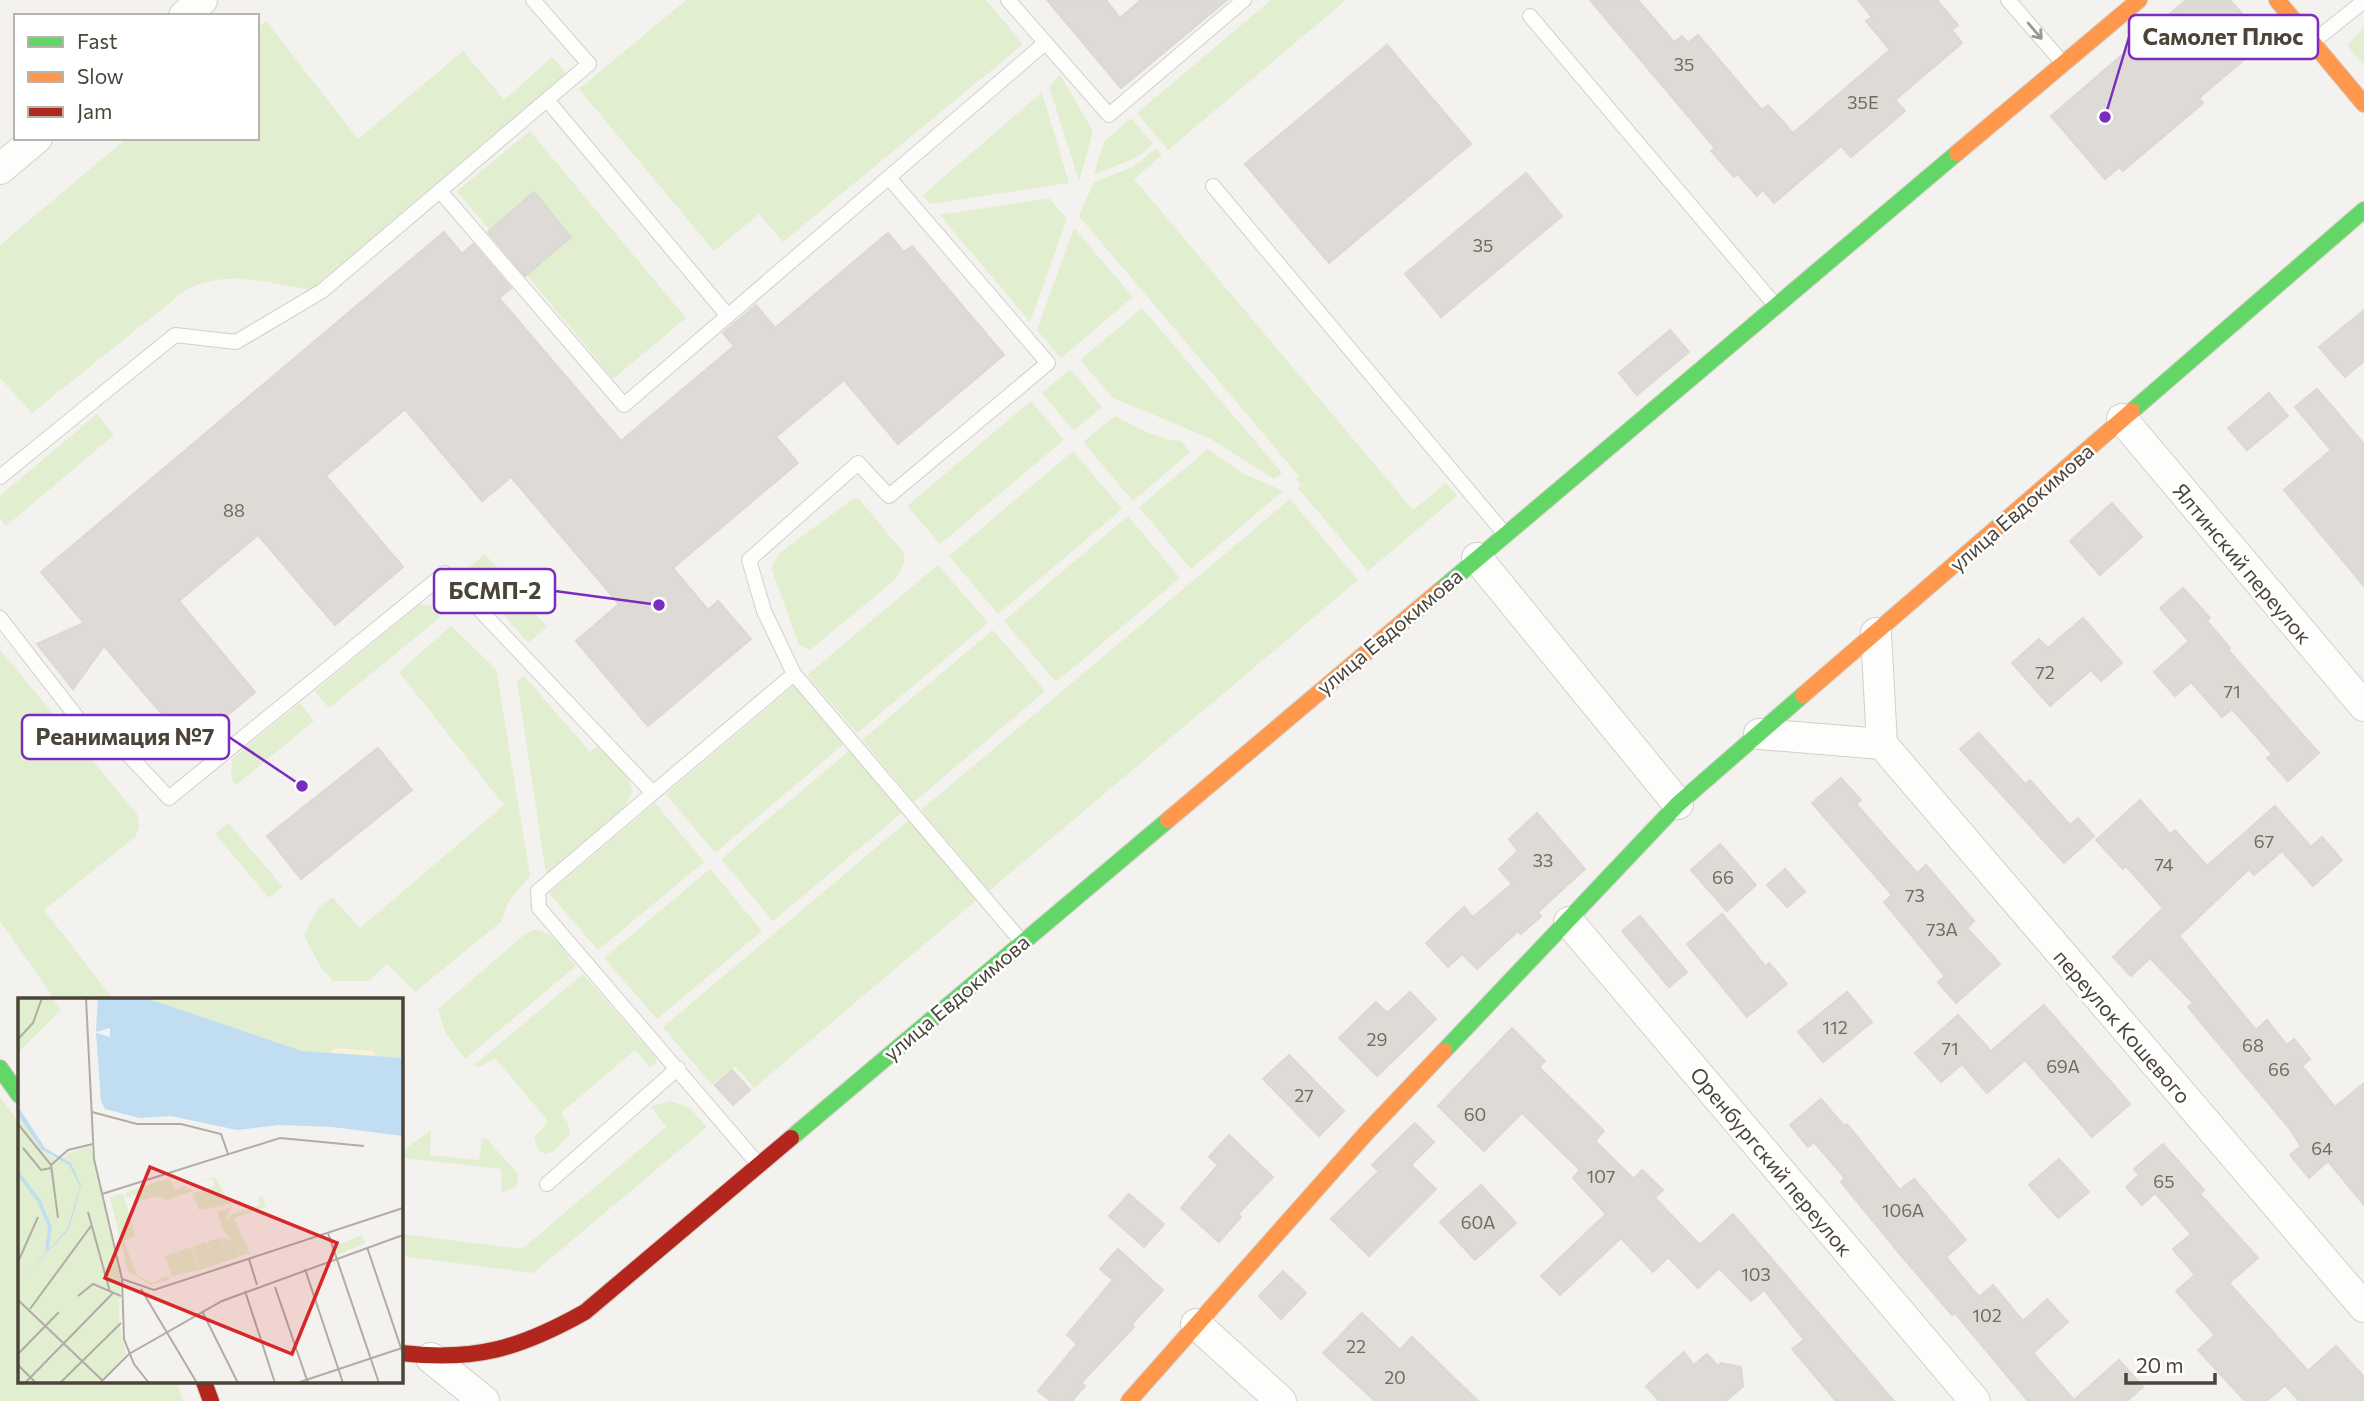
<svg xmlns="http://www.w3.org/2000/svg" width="2364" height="1401" font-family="Commissioner,sans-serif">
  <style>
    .green { fill: #e1eecf }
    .building { fill: #dedbd6; stroke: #dcd9d4; stroke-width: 2 }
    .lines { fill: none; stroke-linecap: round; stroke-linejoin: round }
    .lane-casing { stroke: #d2d0cb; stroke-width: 16 }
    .street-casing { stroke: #d2d0cb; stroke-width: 32 }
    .fast-casing { stroke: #d3cfc5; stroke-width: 18 }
    .slow-casing { stroke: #d3cfc5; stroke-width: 18 }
    .jam-casing { stroke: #d3cfc5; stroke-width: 18 }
    .lane { stroke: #fdfdfc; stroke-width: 14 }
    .street { stroke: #fdfdfc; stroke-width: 30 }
    .fast { stroke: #63d668; stroke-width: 16 }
    .slow { stroke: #ff974d; stroke-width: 16 }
    .jam { stroke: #b3261e; stroke-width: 16 }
    .oneway { stroke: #9b9791 }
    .labels { text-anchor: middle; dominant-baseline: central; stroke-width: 5; stroke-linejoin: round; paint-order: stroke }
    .number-label { font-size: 18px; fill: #706a61 }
    .street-label { font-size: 21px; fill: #4b4439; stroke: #fff }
    .inset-river { fill: none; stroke: #c0ddf1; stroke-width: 3.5 }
    .inset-road { fill: none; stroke: #b0aca6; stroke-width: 2 }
    .view { fill: #d62828; fill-opacity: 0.15; stroke: #d62828; stroke-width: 3.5 }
    .inset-edge { fill: none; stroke: #4b4439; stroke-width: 3.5 }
    .leader { fill: none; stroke: #7b2cbf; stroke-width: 2.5 }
    .callout-dot { fill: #7b2cbf; stroke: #fff; stroke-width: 2.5 }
    .callout { fill: #fff; stroke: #7b2cbf; stroke-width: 2.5 }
    .callout-label { font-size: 23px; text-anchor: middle; font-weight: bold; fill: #4b4439 }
  </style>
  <rect width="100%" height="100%" fill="#f4f2ee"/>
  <g class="green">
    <polygon points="686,0 986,0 1023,44 783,242 759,214 714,251 579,89"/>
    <polygon points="1271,0 1346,0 1168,150 1137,113"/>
    <path d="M266,21l92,118 105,-88 41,49 48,-43 14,16 -255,217c-44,-7 -83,-21 -124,-1l-155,124 -32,-35v-133l127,-107h130v-109z"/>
    <polygon points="2364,27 2364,66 2347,45"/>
    <polygon points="1060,75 1093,131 1079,181 1049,86"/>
    <polygon points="1042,92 1069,183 930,204 923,195"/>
    <polygon points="1131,118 1153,144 1136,158 1094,174 1104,142"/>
    <polygon points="530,131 686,318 613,379 457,191"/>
    <polygon points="1156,148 1162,155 1134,179 1413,510 1446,483 1457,496 1368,571 1298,488 1301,485 1296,479 1299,476 1079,216 1094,182 1133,167"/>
    <polygon points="1049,198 1067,219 1030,322 940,215"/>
    <polygon points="1074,228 1133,297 1061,358 1037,330"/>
    <polygon points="1142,308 1282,473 1274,479 1209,438 1113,398 1080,360"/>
    <polygon points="1070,369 1102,407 1074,431 1042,393"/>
    <polygon points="1031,401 1064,440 940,544 907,506"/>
    <polygon points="97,414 114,435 6,526 0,519 0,496"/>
    <path d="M1115,416c21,11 41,23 66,25l9,11 -57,49 -50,-59z"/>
    <polygon points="1208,449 1244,474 1283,491 1191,569 1139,507"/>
    <polygon points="1073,451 1122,509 998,614 949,556"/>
    <polygon points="854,498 859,499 903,552 905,561 896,579 810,650 799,645 771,568 781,552"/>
    <polygon points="1290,499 1358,580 989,891 921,810"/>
    <polygon points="1128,516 1180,578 1056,682 1004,621"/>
    <polygon points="485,554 547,627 528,643 466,570"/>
    <polygon points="938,565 988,623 857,733 807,675"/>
    <polygon points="420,604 437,607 443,615 329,708 315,691"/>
    <polygon points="451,626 496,669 530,876 508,902 502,921 415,992 387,964 368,981 333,981 321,968 304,935 318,908 332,897 360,928 504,805 399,672"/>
    <polygon points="993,630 1045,691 914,802 862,740"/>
    <polygon points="0,650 137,814 139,826 136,836 44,910 114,1000 55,1000 0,921"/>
    <polygon points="524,676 590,752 600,744 627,774 633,792 623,808 546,874 517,681"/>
    <polygon points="796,684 846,742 715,853 666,794"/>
    <polygon points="300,703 314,721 236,785 231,778 232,759"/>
    <polygon points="851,749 904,811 773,921 721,859"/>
    <polygon points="655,803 704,862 598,950 549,893"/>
    <polygon points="910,819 978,899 754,1088 735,1066 712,1085 663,1027"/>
    <polygon points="228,823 283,887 269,898 215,834"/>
    <polygon points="710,869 762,931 657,1019 604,958"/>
    <path d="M533,930c19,-2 32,23 43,36l-111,93 -20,-27 -7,-23 87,-75z"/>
    <polygon points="583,974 656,1058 656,1063 650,1067 635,1050 561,1113 568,1123 570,1134 553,1152 545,1154 539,1151 534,1138 548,1121 495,1058 479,1067 473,1066"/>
    <polygon points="0,1097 19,1123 19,1382 177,1382 183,1401 0,1401"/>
    <polygon points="671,1101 690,1108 707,1127 533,1273 401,1256 401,1234 522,1249 666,1127 651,1106"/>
    <polygon points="431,1130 430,1155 479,1160 482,1138 487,1139 518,1174 517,1186 502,1193 501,1169 405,1158 401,1180 401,1152"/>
  </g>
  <g class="building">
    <polygon points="1047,0 1106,0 1120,18 1141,0 1227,0 1121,88"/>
    <polygon points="1590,0 1638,0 1674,42 1682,36 1688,43 1698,35 1762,110 1768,105 1793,133 1890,50 1866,21 1872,17 1858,0 1937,0 1958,25 1952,30 1962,43 1895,100 1905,111 1851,157 1841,146 1774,203 1763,190 1757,196 1738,174 1734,177 1711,151 1715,148"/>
    <polygon points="2186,0 2230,0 2266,41 2199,98 2203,103 2123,171 2119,167 2105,179 2051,116"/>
    <polygon points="1387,45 1471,144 1329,263 1245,164"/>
    <polygon points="1526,173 1562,216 1441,317 1405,274"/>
    <polygon points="534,192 571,237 525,276 488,232"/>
    <polygon points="444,232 462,254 473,244 511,288 499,298 621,441 734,346 723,333 756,305 775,328 888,233 904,252 912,246 1004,355 898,444 844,380 776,437 798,463 673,568 708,610 718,601 751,639 648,726 576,641 619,604 511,477 482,501 405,409 326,476 403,567 335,625 258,535 179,601 255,692 190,747 104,646 73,689 37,644 84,623 41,572"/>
    <polygon points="2364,310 2364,361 2345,377 2319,347"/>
    <polygon points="1670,330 1689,352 1637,395 1619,373"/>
    <polygon points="2317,389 2364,444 2364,586 2284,490 2331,450 2295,407"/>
    <polygon points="2269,393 2288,416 2247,450 2228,428"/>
    <polygon points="2112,503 2142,537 2100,575 2070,541"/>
    <polygon points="2183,588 2210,618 2207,621 2230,648 2228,650 2319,753 2288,781 2267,758 2272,754 2232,709 2222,717 2191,682 2175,696 2154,672 2189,641 2160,608"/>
    <polygon points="2083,618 2122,663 2101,681 2091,670 2050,706 2012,663 2039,639 2048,648"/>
    <polygon points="1979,733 2025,784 2030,780 2070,825 2078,818 2094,836 2064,863 1960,749"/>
    <polygon points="378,748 412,790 301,879 267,836"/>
    <polygon points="1841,778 1861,800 1856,804 1917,873 1926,865 1945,887 1974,921 1967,928 2000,964 1956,1003 1938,982 1945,976 1884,902 1892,895 1812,803"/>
    <polygon points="2140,800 2170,834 2175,830 2207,866 2275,806 2311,847 2322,837 2342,860 2313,886 2282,851 2254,875 2249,869 2179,936 2256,1030 2267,1020 2287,1045 2294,1039 2310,1059 2302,1066 2335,1107 2364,1083 2364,1205 2328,1161 2309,1178 2290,1155 2301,1146 2289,1128 2188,1007 2193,1003 2150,958 2131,976 2113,957 2163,908 2126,866 2123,869 2096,840"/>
    <polygon points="1537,813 1585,869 1538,912 1541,916 1521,934 1518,931 1477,969 1462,954 1448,967 1426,943 1464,907 1473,917 1512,884 1499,869 1518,851 1509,839"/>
    <polygon points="1720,844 1756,885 1727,911 1691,870"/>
    <polygon points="1785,869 1805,892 1787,907 1767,885"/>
    <polygon points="1722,914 1765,966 1769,963 1787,984 1747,1017 1687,944"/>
    <polygon points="1640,916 1687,972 1669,987 1622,931"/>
    <polygon points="1410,992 1436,1019 1377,1076 1339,1038 1376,1002 1387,1013"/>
    <polygon points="1847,992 1872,1022 1823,1062 1798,1032"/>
    <polygon points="2044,1005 2130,1104 2092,1137 2025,1060 1987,1093 1962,1064 1941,1082 1915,1053 1958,1015 1991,1051"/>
    <polygon points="1512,1028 1545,1061 1539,1067 1604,1131 1595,1141 1634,1179 1642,1170 1663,1190 1655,1198 1700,1245 1733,1214 1894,1401 1836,1401 1792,1349 1804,1340 1764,1290 1751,1301 1719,1268 1698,1288 1668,1257 1653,1272 1621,1238 1560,1295 1541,1276 1606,1214 1573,1178 1580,1170 1522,1113 1484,1151 1438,1106"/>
    <polygon points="1289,1055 1344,1111 1319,1136 1263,1079"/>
    <polygon points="732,1070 750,1090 733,1105 715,1085"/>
    <polygon points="1821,1099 1844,1126 1847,1124 1900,1190 1914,1179 1966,1240 1946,1257 1979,1297 1993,1285 2023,1321 2047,1299 2068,1322 2033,1353 2074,1400 2119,1360 2143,1387 2127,1401 2028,1401 1955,1313 1952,1315 1899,1253 1841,1182 1845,1178 1814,1142 1808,1147 1790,1125"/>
    <polygon points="1415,1123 1434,1142 1411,1165 1436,1189 1369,1256 1331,1219 1379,1171 1372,1165"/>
    <polygon points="1229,1135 1273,1177 1238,1214 1241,1217 1219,1242 1181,1208 1218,1165 1209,1157"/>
    <polygon points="2163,1144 2204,1190 2200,1194 2258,1258 2229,1283 2308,1371 2336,1346 2364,1377 2364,1401 2299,1401 2285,1385 2267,1401 2245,1401 2198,1350 2215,1335 2176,1291 2195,1275 2173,1249 2191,1234 2155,1193 2142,1205 2126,1187 2139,1175 2134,1169"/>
    <polygon points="2059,1159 2089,1192 2058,1218 2029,1185"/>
    <polygon points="1481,1185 1516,1223 1475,1260 1440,1222"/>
    <polygon points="1129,1194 1164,1224 1144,1247 1109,1216"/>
    <polygon points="1118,1249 1163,1290 1131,1325 1134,1327 1081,1383 1085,1386 1072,1401 1051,1401 1038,1391 1077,1344 1067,1335 1113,1280 1100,1269"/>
    <polygon points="1283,1271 1306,1293 1281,1319 1259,1296"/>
    <polygon points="1362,1313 1400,1350 1412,1337 1478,1401 1375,1401 1323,1353"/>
    <polygon points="1684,1352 1694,1365 1707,1354 1718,1366 1721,1363 1741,1367 1743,1386 1726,1401 1659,1401 1646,1386"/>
  </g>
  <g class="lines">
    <defs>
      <g id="lane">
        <polyline points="1008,0 1109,115 1244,0"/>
        <polyline points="2008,0 2062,62"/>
        <polyline points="1530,16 1775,305"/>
        <polyline points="2314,41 2364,1"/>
        <polyline points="547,100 728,316"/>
        <polyline points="1213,186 1504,533"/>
        <polyline points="440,191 624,405 1045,43"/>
        <polyline points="0,477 175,335 236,342 322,291 589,64 533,0"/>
        <polyline points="0,618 79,720 121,747 169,798 445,573 653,793 794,674 764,611 749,560 858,463 889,496 1048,363 890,179"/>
        <polyline points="794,674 1022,942"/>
        <polyline points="653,793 538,891 539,908 758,1164"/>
        <polyline points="547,1184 678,1068"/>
      </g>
      <g id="street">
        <polyline points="184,16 202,0"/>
        <polyline points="0,169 37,138"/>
        <polyline points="2122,419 2364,706"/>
        <polyline points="1477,558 1678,804"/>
        <polyline points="1759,734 1882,744 1876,633"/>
        <polyline points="1882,744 2364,1307"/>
        <polyline points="1569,922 1975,1401"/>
        <polyline points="1196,1324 1281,1401"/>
        <polyline points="431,1358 484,1401"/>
      </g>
      <g id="fast">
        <polyline points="2132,411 2364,210"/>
        <polyline points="1438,592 1957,153"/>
        <polyline points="1444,1051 1678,804 1803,695"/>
        <polyline points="0,1068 19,1095"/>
        <polyline points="791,1138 1168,820"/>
      </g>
      <g id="slow">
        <polyline points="2277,0 2364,104"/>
        <polyline points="1957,153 2139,0"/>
        <polyline points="1803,695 2132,411"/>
        <polyline points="1168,820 1438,592"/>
        <polyline points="1129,1401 1369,1130 1444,1051"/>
      </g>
      <g id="jam">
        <path d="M401,1353c74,9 120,-5 184,-41l206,-174"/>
        <polyline points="204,1382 211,1401"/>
      </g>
    </defs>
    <use href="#lane" class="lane-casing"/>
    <use href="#street" class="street-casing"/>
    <use href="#fast" class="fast-casing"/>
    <use href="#slow" class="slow-casing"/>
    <use href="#jam" class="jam-casing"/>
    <use href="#lane" class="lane"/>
    <use href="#street" class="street"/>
    <use href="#fast" class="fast"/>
    <use href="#slow" class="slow"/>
    <use href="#jam" class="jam"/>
  </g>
  <defs><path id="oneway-shaft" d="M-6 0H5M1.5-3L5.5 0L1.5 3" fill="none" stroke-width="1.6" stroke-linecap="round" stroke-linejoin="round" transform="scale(1.75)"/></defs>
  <use class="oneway" href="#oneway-shaft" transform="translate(2035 31) rotate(49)"/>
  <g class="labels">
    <g class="number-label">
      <text x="1684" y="64">35</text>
      <text x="1863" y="102">35Е</text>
      <text x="1483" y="245">35</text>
      <text x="234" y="510">88</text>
      <text x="2045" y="672">72</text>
      <text x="2232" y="691">71</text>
      <text x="2264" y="841">67</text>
      <text x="1543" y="860">33</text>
      <text x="2164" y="864">74</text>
      <text x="1723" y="877">66</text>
      <text x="1915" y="895">73</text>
      <text x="1942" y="929">73А</text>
      <text x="1835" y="1027">112</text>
      <text x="1377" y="1039">29</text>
      <text x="2253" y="1045">68</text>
      <text x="1950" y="1048">71</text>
      <text x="2063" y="1066">69А</text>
      <text x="2279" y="1069">66</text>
      <text x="1304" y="1095">27</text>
      <text x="1475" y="1114">60</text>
      <text x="2322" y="1148">64</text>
      <text x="1601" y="1176">107</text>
      <text x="2164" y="1181">65</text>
      <text x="1903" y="1210">106А</text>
      <text x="1478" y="1222">60А</text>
      <text x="1756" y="1274">103</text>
      <text x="1987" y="1315">102</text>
      <text x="1356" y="1346">22</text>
      <text x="1395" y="1377">20</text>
    </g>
    <g class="street-label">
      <text transform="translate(2021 507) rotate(-41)">улица Евдокимова</text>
      <text transform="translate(2243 563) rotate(50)">Ялтинский переулок</text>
      <text transform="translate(1389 631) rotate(-40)">улица Евдокимова</text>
      <text transform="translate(956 997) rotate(-40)">улица Евдокимова</text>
      <text transform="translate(2123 1026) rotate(49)">переулок Кошевого</text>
      <text transform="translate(1772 1161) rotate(50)">Оренбургский переулок</text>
    </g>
  </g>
  <g transform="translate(18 998)">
    <rect width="385" height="385" fill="#f4f2ee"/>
    <path d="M0,0l35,1 8,11 -43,43zM128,0h257v60l-101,-7zM0,113l24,39 13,9 6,2 7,-8 23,-7 29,129 -1,47 7,32 -26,29h-82zM197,179l15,27 -31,6 -6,-17 22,-7 -3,-7 -18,4zM152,180l4,12 11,-4 8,5 -28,9 -7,-4 -19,5 -2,-6 -10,3 -1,-6zM105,195l12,43 -11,5 13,34 14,8 15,-7 4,3 -19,6 -23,-13 -18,-75zM244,198l4,11 -32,11 16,35 -10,3 -3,-10 2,11 -39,13 -8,-23 14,-5 5,14 -4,-14 14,-5 4,15 -3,-15 10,4 -8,-10 7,-4 -8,3 -6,-18 15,-5 -5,9 1,4 5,-6 27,-9 -2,-8zM344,237l3,8 -28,12 -2,-9zM173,249l8,23 -27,6 -7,-20 11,-4 6,14 -5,-14z" fill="#e1eecf"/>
    <path d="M317,50l40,3v5l-48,-2z" fill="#f7f0da"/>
    <path d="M80,0h48l156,53 101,7v78l-71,-9 -53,-2 -42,5 -66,-14 -31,2 -35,-9 -4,-8 -5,-68 14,4v-9l-14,4zM0,108l27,42 26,15 10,23 -12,43 -51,55 50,-56 12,-42 -11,-21 -27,-15 -24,-35z" fill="#c0ddf1"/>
    <path class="inset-river" d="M0,175l21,28 11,26 -3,23"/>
    <path class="inset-road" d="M68,0l8,161 28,120 32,11 249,-82M0,41l15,-16 9,-25M74,114l45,12h44l40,10 7,20M0,126l33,41 7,53M5,150l18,22 10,-2M33,167l17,-15 25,-6M84,196l178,-56 84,8M70,214l22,80M310,235l51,150M349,249l36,107M231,261l8,26M0,264l20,-45M287,271l38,114M104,281l2,60 10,25 15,19M257,289l33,96M123,291l56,94M227,293l30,92M60,298l15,-12 28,12M0,302l84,80M12,311l61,-83M184,313l36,72M0,356l41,-42M0,367l18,18M7,385l88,-90M42,385l61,-60M82,385l29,-29 93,-53 181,-66M279,385l105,-35"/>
    <path class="view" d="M132,169l187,76 -45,111 -187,-76z"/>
    <rect width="385" height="385" class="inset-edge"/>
  </g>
  <path class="leader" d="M2105 117L2129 37M659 605L555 591M302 786L229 737"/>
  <g class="callout-dot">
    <circle cx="2105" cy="117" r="7"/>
    <circle cx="659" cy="605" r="7"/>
    <circle cx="302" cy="786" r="7"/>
  </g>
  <g class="callout">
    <rect x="2129" y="15" width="189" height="44" rx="7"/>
    <rect x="434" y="569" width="121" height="44" rx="7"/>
    <rect x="22" y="715" width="207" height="44" rx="7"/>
  </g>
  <g class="callout-label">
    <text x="2223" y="45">Самолет Плюс</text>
    <text x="495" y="599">БСМП-2</text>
    <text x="125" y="745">Реанимация №7</text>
  </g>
  <rect x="14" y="14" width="245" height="126" fill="#ffffff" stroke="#b7b4b0" stroke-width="2"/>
  <rect x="28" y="37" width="35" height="10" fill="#63d668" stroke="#b7b4b0" stroke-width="2"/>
  <text x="77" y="49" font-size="21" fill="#4b4439">Fast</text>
  <rect x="28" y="72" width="35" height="10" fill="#ff974d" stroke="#b7b4b0" stroke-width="2"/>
  <text x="77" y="84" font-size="21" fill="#4b4439">Slow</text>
  <rect x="28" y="107" width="35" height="10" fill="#b3261e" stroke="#b7b4b0" stroke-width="2"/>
  <text x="77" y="119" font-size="21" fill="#4b4439">Jam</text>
  <path d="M2126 1373v10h89v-10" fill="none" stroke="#4b4439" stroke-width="3.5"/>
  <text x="2136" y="1373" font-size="21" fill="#4b4439" stroke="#ffffff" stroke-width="5" paint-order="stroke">20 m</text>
</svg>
